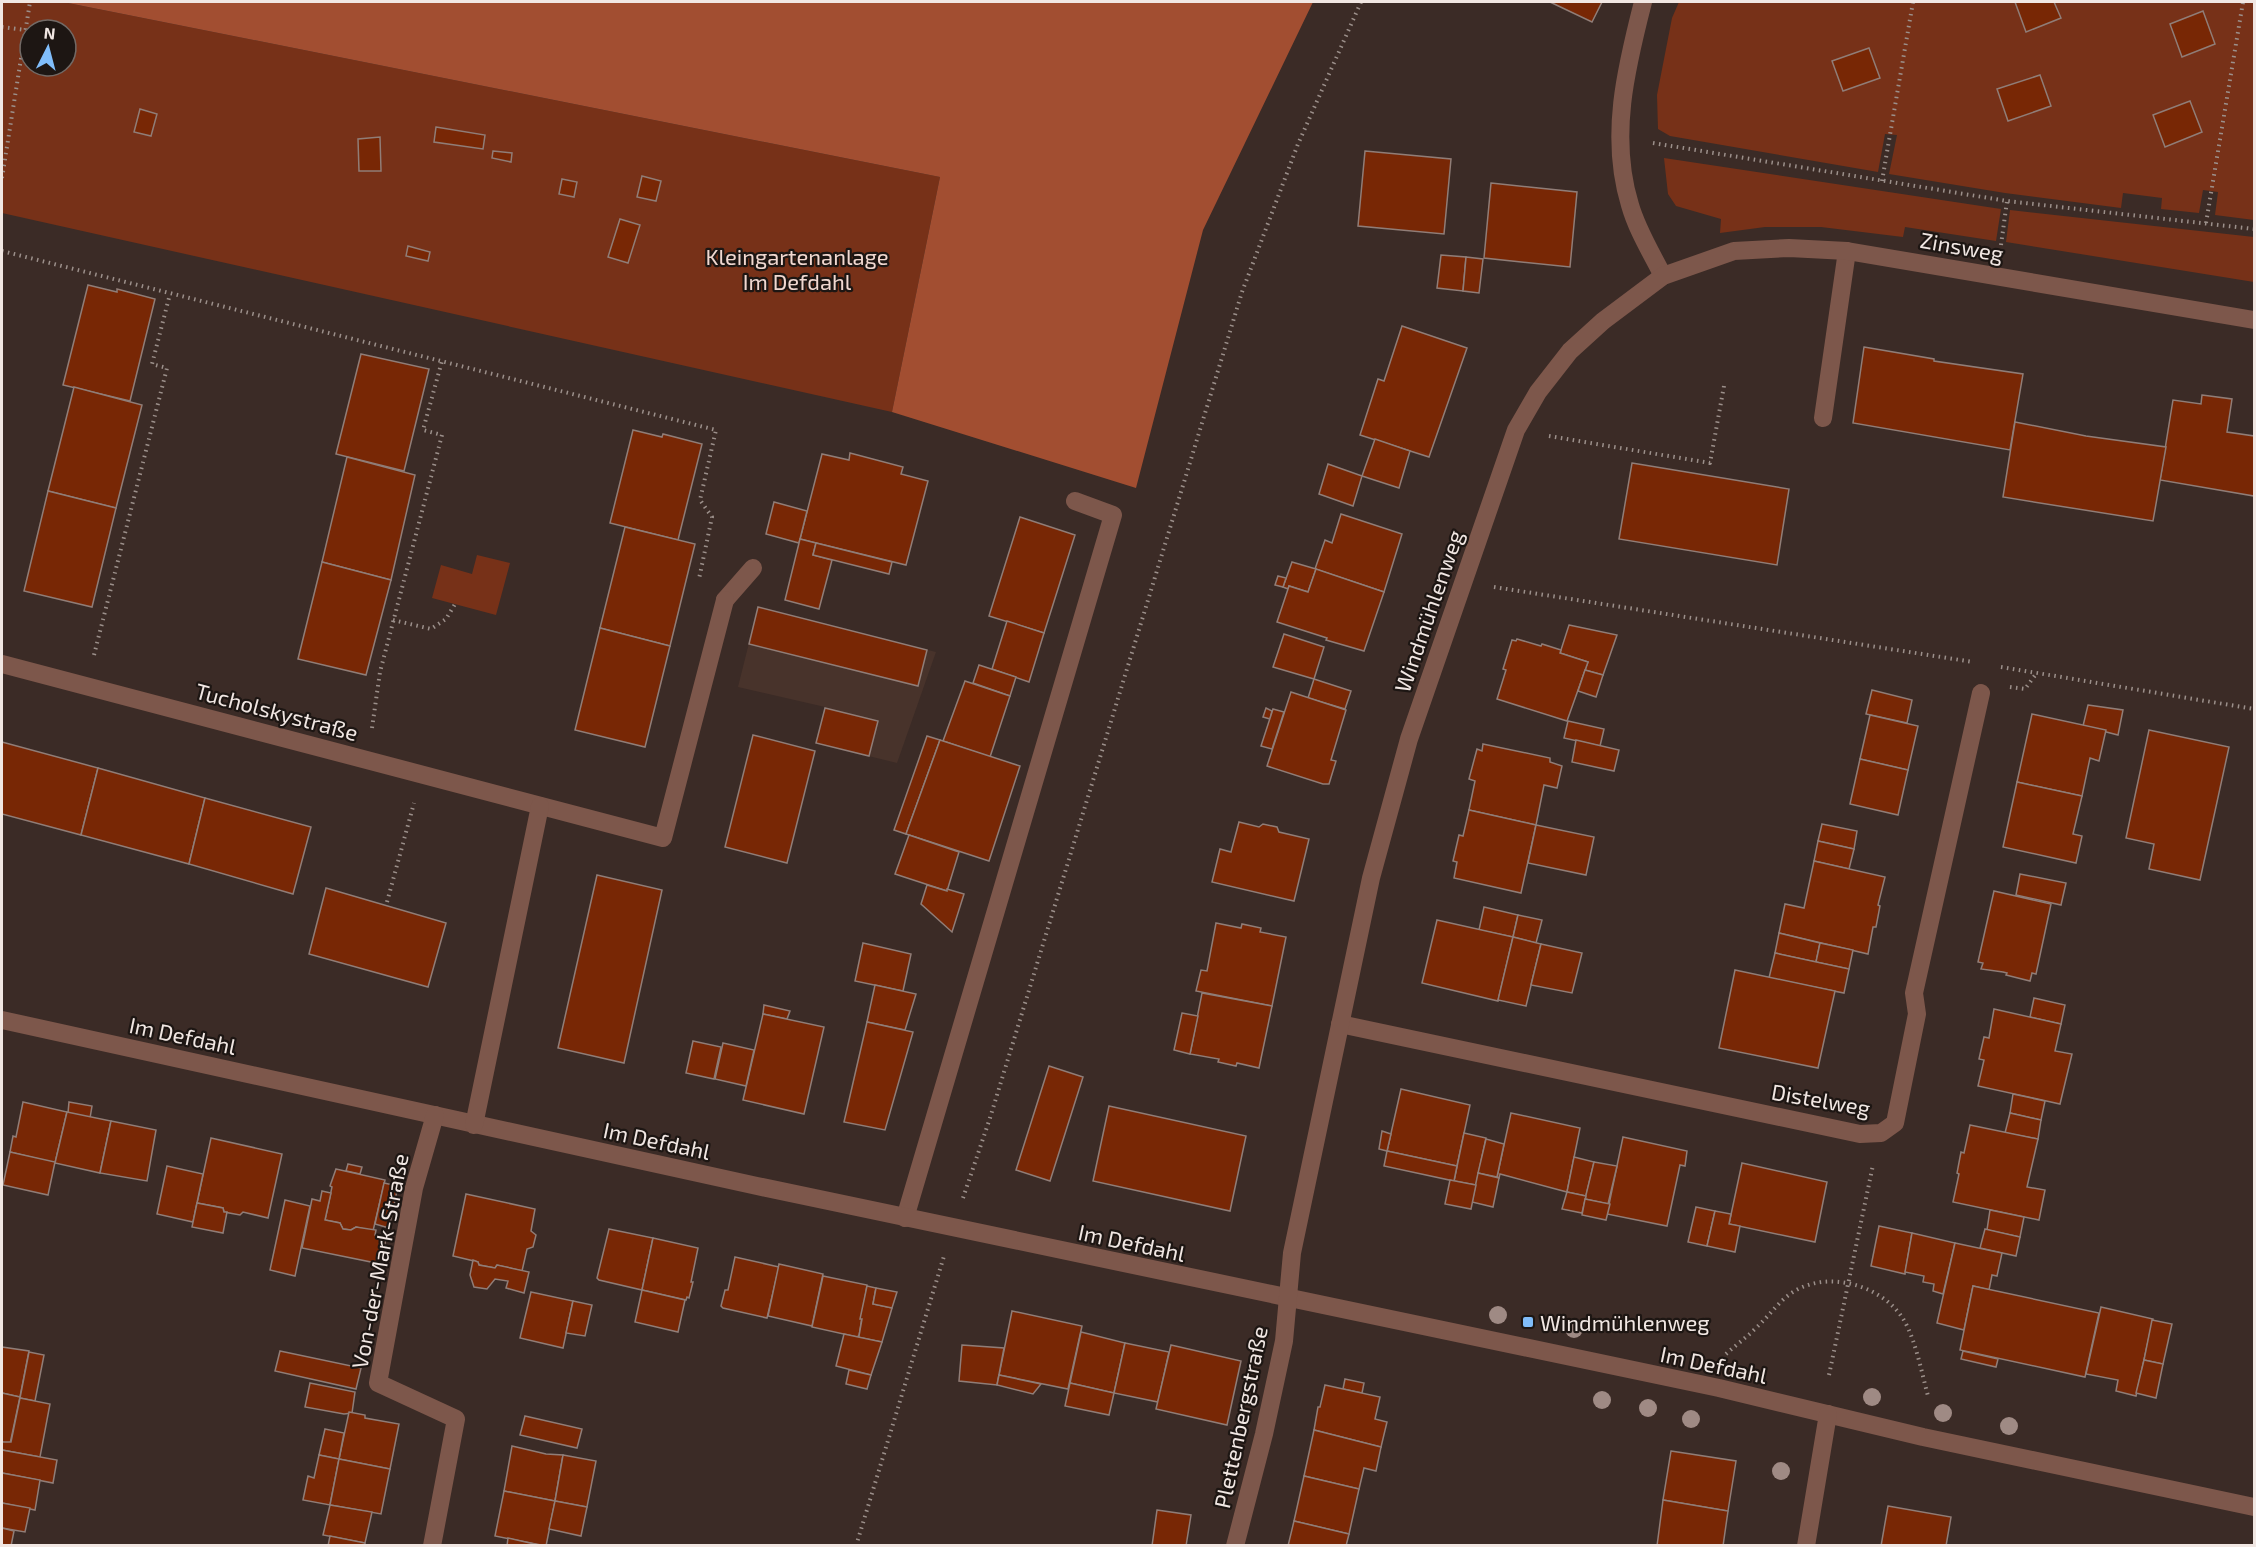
<svg xmlns="http://www.w3.org/2000/svg" width="2256" height="1547" font-family="'Exo 2',sans-serif">
  <style>
    .built { fill: #48332b }
    .green { fill: #773118; fill-rule: evenodd }
    .forest { fill: #a24e31 }
    .building { fill: #782705; stroke: #907d77; stroke-width: 1.5 }
    .lines { fill: none; stroke-linecap: round; stroke-linejoin: round }
    .path { stroke: #9c908b; stroke-width: 4; stroke-dasharray: 1.5 4.5; stroke-linecap: butt }
    .lane { stroke: #7d574b; stroke-width: 18 }
    .street { stroke: #7d574b; stroke-width: 18 }
    .tree { fill: #9f8a84 }
    .poi-dot { fill: #80bdfa; stroke: #1d1613; stroke-width: 2 }
    .labels { text-anchor: middle; dominant-baseline: central; stroke-width: 4.5; stroke-linejoin: round; paint-order: stroke }
    .street-label { font-size: 22px; fill: #f1e7e3; stroke: #1d1613 }
    .park-label { font-size: 22px; fill: #f1d8d0; stroke: #1d1613 }
    .poi-label { font-size: 22px; fill: #f1e7e3; stroke: #1d1613; text-anchor: start }
  </style>
  <rect width="100%" height="100%" fill="#3b2b26"/>
  <polygon class="built" points="758,607 936,652 897,763 816,743 825,707 738,687"/>
  <g class="green">
    <path d="M2,2h61l877,175 -48,235 -890,-199zM30,30h36v36h-36z"/>
    <polygon points="1679,2 2254,2 2254,220 2215,215 2218,192 2203,190 2199,213 2161,209 2162,198 2123,193 2121,208 2005,193 1889,174 1897,135 1885,134 1878,172 1670,136 1658,129 1657,95 1672,18"/>
    <polygon points="1664,158 2001,209 1996,241 1905,227 1903,237 1821,227 1765,227 1720,233 1721,219 1676,206 1668,194"/>
    <polygon points="2010,210 2254,237 2254,282 2006,242"/>
    <polygon points="477,555 510,563 496,615 432,598 441,565 472,574"/>
  </g>
  <polygon class="forest" points="63,2 1313,2 1203,230 1136,488 892,412 940,177"/>
  <g class="building">
    <polygon points="1550,2 1602,2 1592,22"/>
    <polygon points="2015,2 2054,2 2061,18 2026,32"/>
    <polygon points="2203,11 2215,44 2182,57 2170,24"/>
    <polygon points="1869,48 1880,78 1843,91 1832,61"/>
    <polygon points="2040,75 2051,106 2008,121 1997,89"/>
    <polygon points="2190,101 2202,132 2165,147 2153,115"/>
    <polygon points="140,109 157,114 151,136 134,132"/>
    <polygon points="436,127 485,135 483,149 434,142"/>
    <polygon points="380,137 381,171 359,171 358,139"/>
    <polygon points="493,151 512,153 511,162 492,158"/>
    <polygon points="1365,151 1451,159 1444,234 1358,226"/>
    <polygon points="642,176 661,181 656,201 637,197"/>
    <polygon points="562,179 577,182 574,197 559,194"/>
    <polygon points="1491,183 1577,192 1570,267 1484,258"/>
    <polygon points="620,219 640,225 628,263 608,257"/>
    <polygon points="408,246 430,252 428,261 406,256"/>
    <polygon points="1441,255 1466,257 1463,291 1437,288"/>
    <polygon points="1466,257 1483,259 1479,293 1463,291"/>
    <polygon points="88,285 117,292 117,289 155,299 130,401 63,385"/>
    <polygon points="1402,326 1467,348 1429,457 1360,435 1378,379 1384,381"/>
    <polygon points="1864,347 1934,359 1934,361 2023,374 2010,450 1853,423"/>
    <polygon points="361,354 429,369 404,471 336,454"/>
    <polygon points="74,387 142,405 116,508 48,491"/>
    <polygon points="2202,395 2232,399 2227,432 2254,436 2254,496 2160,480 2173,400 2201,404"/>
    <polygon points="2015,422 2086,436 2166,447 2153,521 2003,497"/>
    <polygon points="633,430 662,437 663,434 702,444 678,540 610,523"/>
    <polygon points="1375,439 1410,451 1399,488 1362,476"/>
    <polygon points="850,453 903,467 901,474 928,481 906,565 800,539 822,454 849,460"/>
    <polygon points="347,457 415,475 391,580 322,562"/>
    <polygon points="1632,463 1789,489 1777,565 1619,539"/>
    <polygon points="1328,464 1362,476 1353,506 1319,494"/>
    <polygon points="48,491 116,508 92,607 24,591"/>
    <polygon points="774,502 807,511 799,543 766,534"/>
    <polygon points="1341,514 1402,534 1384,592 1315,569 1325,540 1332,543"/>
    <polygon points="1020,517 1075,535 1044,633 989,616"/>
    <polygon points="625,527 695,544 670,646 600,628"/>
    <polygon points="800,539 816,543 813,555 832,560 819,609 785,600"/>
    <polygon points="816,543 892,562 889,574 813,555"/>
    <polygon points="322,562 391,580 366,675 298,659"/>
    <polygon points="1292,562 1316,569 1308,592 1289,586 1288,589 1283,587"/>
    <polygon points="1316,569 1384,592 1364,651 1326,640 1327,638 1277,622 1289,586 1308,592"/>
    <polygon points="1278,576 1286,578 1283,587 1275,585"/>
    <polygon points="758,607 927,650 918,686 749,644"/>
    <polygon points="1007,621 1044,633 1029,682 992,669"/>
    <polygon points="1569,625 1617,635 1603,675 1585,670 1588,662 1560,653"/>
    <polygon points="600,628 670,646 645,747 575,730"/>
    <polygon points="1284,634 1324,647 1314,679 1273,667"/>
    <polygon points="1517,639 1541,646 1542,644 1561,650 1560,653 1588,662 1567,721 1497,699 1506,670 1503,669 1512,640 1516,641"/>
    <polygon points="979,665 1016,677 1010,696 973,683"/>
    <polygon points="1585,670 1603,675 1596,697 1578,691"/>
    <polygon points="1314,679 1351,691 1345,709 1308,698"/>
    <polygon points="965,681 1010,696 990,757 943,741"/>
    <polygon points="1872,690 1912,700 1907,723 1866,714"/>
    <polygon points="1291,692 1346,710 1331,760 1336,761 1329,784 1323,784 1267,766"/>
    <polygon points="2088,705 2123,710 2118,735 2083,726"/>
    <polygon points="825,708 878,721 869,756 816,743"/>
    <polygon points="1266,708 1272,711 1270,719 1263,717"/>
    <polygon points="1273,709 1284,712 1272,749 1261,746"/>
    <polygon points="2032,714 2106,730 2099,761 2090,758 2082,796 2017,782"/>
    <polygon points="1870,715 1918,726 1908,770 1860,759"/>
    <polygon points="1568,721 1604,729 1600,746 1564,738"/>
    <polygon points="2149,730 2229,747 2200,880 2149,869 2154,844 2126,838"/>
    <polygon points="753,735 815,751 787,863 725,847"/>
    <polygon points="927,736 940,740 906,834 894,830"/>
    <polygon points="940,740 1020,766 989,861 906,834"/>
    <polygon points="1576,740 1619,750 1614,771 1572,762"/>
    <polygon points="2,742 98,768 81,835 2,814"/>
    <polygon points="1483,744 1550,758 1550,762 1562,766 1557,788 1544,785 1536,825 1469,810 1475,781 1469,779 1477,749 1482,751"/>
    <polygon points="1860,759 1908,770 1898,815 1850,804"/>
    <polygon points="98,768 205,798 189,864 81,835"/>
    <polygon points="2017,782 2082,796 2073,834 2082,836 2076,863 2003,847"/>
    <polygon points="205,798 311,827 293,894 189,864"/>
    <polygon points="1469,810 1536,825 1521,893 1454,878 1457,862 1453,861 1459,835 1463,836"/>
    <polygon points="1239,822 1259,827 1263,824 1277,827 1279,832 1309,839 1294,901 1212,882 1220,849 1231,852"/>
    <polygon points="1822,824 1857,831 1854,849 1818,841"/>
    <polygon points="1536,825 1594,837 1586,875 1528,863"/>
    <polygon points="909,835 959,852 947,891 895,874"/>
    <polygon points="1818,841 1854,849 1849,869 1814,861"/>
    <polygon points="1814,861 1885,877 1878,905 1880,906 1876,927 1873,927 1868,954 1779,933 1785,904 1804,908"/>
    <polygon points="2020,874 2066,883 2061,905 2016,895"/>
    <polygon points="597,875 662,890 624,1063 558,1048"/>
    <polygon points="927,885 947,891 947,889 964,894 952,932 921,904"/>
    <polygon points="326,888 446,923 428,987 309,954"/>
    <polygon points="1994,891 2051,904 2036,974 2032,973 2030,981 2006,975 2007,973 2003,972 1981,969 1983,963 1978,962"/>
    <polygon points="1484,907 1518,915 1513,937 1479,930"/>
    <polygon points="1518,915 1542,920 1536,943 1513,937"/>
    <polygon points="1437,920 1513,937 1498,1001 1422,983"/>
    <polygon points="1216,923 1241,928 1242,924 1261,928 1260,932 1286,937 1272,1006 1196,991 1201,970 1207,971"/>
    <polygon points="1779,933 1820,943 1816,962 1775,953"/>
    <polygon points="1513,937 1541,944 1526,1006 1498,1000"/>
    <polygon points="863,943 911,954 903,991 855,981"/>
    <polygon points="1820,943 1853,950 1849,969 1816,962"/>
    <polygon points="1541,944 1582,953 1572,993 1531,985"/>
    <polygon points="1775,953 1849,969 1844,993 1769,978"/>
    <polygon points="1735,970 1835,991 1818,1068 1719,1048"/>
    <polygon points="875,985 916,994 905,1030 867,1022"/>
    <polygon points="1202,993 1272,1006 1259,1068 1237,1063 1236,1066 1218,1062 1219,1059 1190,1054"/>
    <polygon points="2034,998 2065,1005 2061,1024 2030,1017"/>
    <polygon points="764,1005 790,1011 787,1019 763,1014"/>
    <polygon points="1994,1009 2061,1024 2055,1051 2072,1054 2060,1104 1978,1086 1984,1060 1979,1059 1984,1037 1989,1038"/>
    <polygon points="1182,1013 1198,1016 1190,1054 1174,1050"/>
    <polygon points="763,1014 824,1027 804,1114 743,1100"/>
    <polygon points="867,1022 913,1032 885,1130 844,1122"/>
    <polygon points="693,1041 721,1047 714,1079 686,1073"/>
    <polygon points="723,1043 754,1050 746,1086 715,1079"/>
    <polygon points="1049,1066 1083,1077 1050,1181 1016,1170"/>
    <polygon points="1401,1089 1470,1105 1457,1166 1387,1151"/>
    <polygon points="2013,1094 2045,1101 2041,1120 2010,1113"/>
    <polygon points="23,1102 67,1112 55,1163 10,1152 13,1136 16,1137"/>
    <polygon points="69,1102 92,1106 90,1118 68,1113"/>
    <polygon points="1109,1106 1246,1136 1230,1211 1093,1181"/>
    <polygon points="67,1112 111,1121 100,1173 55,1163"/>
    <polygon points="1511,1113 1580,1128 1567,1192 1500,1174 1499,1178 1497,1177"/>
    <polygon points="2010,1113 2041,1120 2038,1139 2005,1133"/>
    <polygon points="111,1121 156,1130 147,1181 100,1173"/>
    <polygon points="1970,1125 2038,1139 2027,1187 2045,1190 2039,1220 1953,1202 1959,1174 1957,1173 1961,1152 1964,1153"/>
    <polygon points="1382,1131 1391,1134 1387,1151 1379,1149"/>
    <polygon points="1464,1133 1486,1138 1476,1185 1454,1181"/>
    <polygon points="1623,1137 1687,1151 1685,1166 1680,1165 1667,1226 1607,1214"/>
    <polygon points="211,1138 282,1154 268,1218 243,1212 240,1215 224,1212 223,1208 197,1203"/>
    <polygon points="1486,1139 1504,1144 1497,1177 1478,1173"/>
    <polygon points="1387,1151 1457,1166 1454,1181 1384,1166"/>
    <polygon points="10,1152 55,1162 48,1195 3,1185"/>
    <polygon points="1574,1157 1594,1162 1586,1196 1567,1192"/>
    <polygon points="1594,1162 1617,1166 1608,1204 1585,1199"/>
    <polygon points="1742,1163 1827,1182 1815,1242 1729,1224"/>
    <polygon points="348,1164 362,1167 360,1174 346,1171"/>
    <polygon points="167,1166 203,1174 193,1222 157,1214"/>
    <polygon points="336,1169 385,1180 373,1231 356,1227 351,1230 343,1229 340,1223 325,1220 332,1187 330,1186"/>
    <polygon points="1478,1173 1499,1178 1493,1207 1472,1202"/>
    <polygon points="1450,1180 1476,1185 1471,1209 1445,1204"/>
    <polygon points="384,1183 398,1186 389,1228 375,1224"/>
    <polygon points="322,1191 331,1193 325,1220 340,1223 343,1229 351,1230 356,1227 376,1230 375,1235 386,1238 381,1264 302,1248 312,1199 320,1201"/>
    <polygon points="1567,1192 1586,1196 1582,1213 1562,1209"/>
    <polygon points="466,1194 535,1209 531,1231 536,1235 533,1247 527,1249 522,1271 497,1265 495,1268 479,1265 478,1262 453,1256"/>
    <polygon points="1585,1199 1610,1204 1606,1220 1582,1215"/>
    <polygon points="285,1200 310,1206 295,1276 270,1270"/>
    <polygon points="197,1203 223,1208 224,1212 227,1212 223,1233 192,1227"/>
    <polygon points="1696,1207 1715,1211 1707,1246 1688,1242"/>
    <polygon points="1990,1210 2024,1217 2020,1237 1987,1230"/>
    <polygon points="1715,1211 1731,1214 1729,1224 1740,1226 1735,1252 1707,1246"/>
    <polygon points="1879,1226 1912,1233 1905,1274 1871,1266"/>
    <polygon points="609,1229 653,1238 642,1290 599,1280 597,1278"/>
    <polygon points="1985,1229 2020,1237 2016,1256 1980,1248"/>
    <polygon points="1912,1233 1955,1243 1943,1294 1933,1291 1934,1284 1923,1282 1924,1276 1905,1272"/>
    <polygon points="653,1238 698,1248 691,1282 693,1282 689,1298 687,1297 686,1300 642,1290"/>
    <polygon points="1955,1243 2002,1253 1997,1276 1992,1275 1989,1290 1973,1286 1964,1330 1937,1323"/>
    <polygon points="735,1257 779,1267 767,1318 723,1308 721,1306 725,1290 728,1290"/>
    <polygon points="473,1260 478,1262 479,1265 495,1268 497,1265 529,1272 524,1293 506,1288 508,1281 495,1279 487,1289 474,1287 470,1275"/>
    <polygon points="779,1264 823,1274 812,1326 768,1316"/>
    <polygon points="823,1276 867,1285 859,1336 857,1337 812,1327"/>
    <polygon points="867,1286 876,1288 873,1304 892,1308 882,1342 857,1337 859,1336 862,1319 860,1319"/>
    <polygon points="1973,1286 2099,1313 2085,1377 1960,1350"/>
    <polygon points="876,1288 897,1292 892,1308 873,1304"/>
    <polygon points="642,1290 685,1300 678,1332 635,1322"/>
    <polygon points="531,1292 573,1301 563,1348 520,1338"/>
    <polygon points="573,1301 592,1305 585,1336 566,1333"/>
    <polygon points="2101,1307 2153,1319 2136,1396 2116,1391 2118,1380 2086,1374"/>
    <polygon points="1012,1311 1082,1326 1068,1389 999,1375"/>
    <polygon points="2152,1320 2172,1324 2163,1364 2144,1360"/>
    <polygon points="1081,1332 1125,1343 1114,1393 1070,1383"/>
    <polygon points="844,1334 882,1342 871,1375 836,1366"/>
    <polygon points="1125,1343 1169,1352 1158,1402 1114,1393"/>
    <polygon points="962,1345 1004,1348 997,1385 959,1381"/>
    <polygon points="1171,1345 1241,1361 1227,1425 1156,1409"/>
    <polygon points="2,1347 29,1351 20,1397 2,1393"/>
    <polygon points="280,1351 361,1368 356,1389 275,1371"/>
    <polygon points="1963,1351 1998,1359 1996,1367 1961,1359"/>
    <polygon points="29,1352 44,1355 35,1401 20,1398"/>
    <polygon points="2144,1360 2163,1364 2156,1398 2136,1393"/>
    <polygon points="849,1370 871,1375 867,1389 846,1384"/>
    <polygon points="999,1375 1041,1384 1033,1394 997,1385"/>
    <polygon points="1345,1379 1364,1383 1362,1393 1343,1389"/>
    <polygon points="310,1383 355,1392 352,1413 344,1414 305,1407"/>
    <polygon points="1070,1383 1114,1393 1109,1415 1065,1406"/>
    <polygon points="1325,1385 1380,1397 1375,1419 1387,1422 1381,1447 1314,1430 1318,1407 1320,1407"/>
    <polygon points="2,1393 20,1397 10,1444 2,1442"/>
    <polygon points="20,1398 50,1404 40,1457 2,1450 2,1442 11,1442"/>
    <polygon points="349,1412 365,1415 365,1418 399,1424 390,1469 339,1459"/>
    <polygon points="525,1416 582,1429 577,1448 520,1435"/>
    <polygon points="325,1429 344,1433 339,1459 319,1455"/>
    <polygon points="1314,1430 1381,1447 1376,1471 1364,1468 1359,1489 1304,1476"/>
    <polygon points="512,1446 546,1454 563,1455 555,1501 504,1491"/>
    <polygon points="2,1450 57,1460 53,1483 2,1473"/>
    <polygon points="1671,1451 1736,1461 1728,1511 1663,1500"/>
    <polygon points="319,1455 339,1459 330,1505 303,1500 308,1476 314,1478"/>
    <polygon points="563,1455 596,1461 587,1507 555,1501"/>
    <polygon points="339,1459 390,1469 381,1514 330,1505"/>
    <polygon points="2,1473 40,1480 35,1510 2,1503"/>
    <polygon points="1304,1476 1359,1489 1349,1534 1294,1521"/>
    <polygon points="504,1491 555,1501 546,1546 495,1536"/>
    <polygon points="1663,1500 1728,1511 1723,1546 1657,1546"/>
    <polygon points="555,1501 587,1507 581,1536 549,1529"/>
    <polygon points="2,1503 30,1508 25,1532 2,1528"/>
    <polygon points="330,1505 372,1512 365,1543 323,1535"/>
    <polygon points="1888,1506 1951,1517 1946,1546 1881,1546"/>
    <polygon points="1157,1510 1191,1515 1186,1546 1152,1546"/>
    <polygon points="1294,1521 1349,1534 1346,1546 1288,1546"/>
    <polygon points="2,1528 14,1531 11,1546 2,1546"/>
    <polygon points="330,1536 365,1543 364,1546 328,1546"/>
    <polygon points="508,1538 543,1546 507,1546"/>
  </g>
  <g class="lines">
    <g class="path">
      <polyline points="2,27 26,30"/>
      <polyline points="1653,143 2007,201 2254,229"/>
      <polyline points="2,178 30,2"/>
      <polyline points="1882,181 1913,2"/>
      <polyline points="2206,223 2243,2"/>
      <polyline points="2001,245 2007,201"/>
      <polyline points="2,251 716,430 700,500 712,517 699,579"/>
      <polyline points="1549,436 1710,463 1724,386"/>
      <polyline points="1494,587 1973,662"/>
      <polyline points="393,620 431,629 446,619 455,604"/>
      <polyline points="94,655 167,368 152,364 170,294"/>
      <polyline points="2001,667 2254,709"/>
      <polyline points="2010,687 2025,689 2036,674"/>
      <polyline points="372,728 380,672 442,435 423,430 442,361"/>
      <polyline points="387,902 414,803"/>
      <polyline points="963,1198 990,1118 1242,292 1298,144 1361,2"/>
      <path d="M1726,1354c10,-9 21,-17 31,-27 12,-11 22,-26 36,-35 36,-23 92,-6 112,30 11,20 17,52 23,74"/>
      <polyline points="1829,1375 1873,1165"/>
      <polyline points="856,1546 944,1256"/>
    </g>
    <g class="lane">
      <polyline points="1823,418 1847,251"/>
      <polyline points="725,600 753,568"/>
      <polyline points="905,1218 1113,515 1075,501"/>
    </g>
    <g class="street">
      <path d="M1643,2c-17,66 -34,135 -13,203 7,25 22,49 33,71"/>
      <polyline points="2,664 663,838 725,600"/>
      <polyline points="2,1020 757,1186 1719,1388 1923,1437 2254,1507"/>
      <polyline points="1340,1024 1860,1134 1881,1133 1895,1123 1917,1014 1914,993 1981,693"/>
      <polyline points="474,1125 540,806"/>
      <polyline points="432,1546 456,1419 378,1383 414,1188 435,1115"/>
      <polyline points="1235,1546 1264,1434 1284,1341 1292,1253 1371,878 1409,739 1516,430 1538,392 1570,351 1603,321 1663,276 1734,251 1789,248 1847,251 2254,320"/>
      <polyline points="1806,1546 1828,1414"/>
    </g>
  </g>
  <g class="tree">
    <circle cx="1498" cy="1315" r="9"/>
    <circle cx="1574" cy="1329" r="9"/>
    <circle cx="1872" cy="1397" r="9"/>
    <circle cx="1602" cy="1400" r="9"/>
    <circle cx="1648" cy="1408" r="9"/>
    <circle cx="1943" cy="1413" r="9"/>
    <circle cx="1691" cy="1419" r="9"/>
    <circle cx="2009" cy="1426" r="9"/>
    <circle cx="1781" cy="1471" r="9"/>
  </g>
  <rect class="poi-dot" x="1522" y="1316" width="12" height="12" rx="3"/>
  <g class="labels">
    <g class="street-label">
      <text transform="translate(1962 246) rotate(10)">Zinsweg</text>
      <text transform="translate(1428 611) rotate(-71)">Windmühlenweg</text>
      <text transform="translate(277 711) rotate(15)">Tucholskystraße</text>
      <text transform="translate(183 1035) rotate(12)">Im Defdahl</text>
      <text transform="translate(1821 1099) rotate(10)">Distelweg</text>
      <text transform="translate(657 1140) rotate(12)">Im Defdahl</text>
      <text transform="translate(1132 1242) rotate(12)">Im Defdahl</text>
      <text transform="translate(379 1261) rotate(-79)">Von-der-Mark-Straße</text>
      <text transform="translate(1714 1364) rotate(12)">Im Defdahl</text>
      <text transform="translate(1240 1417) rotate(-78)">Plettenbergstraße</text>
    </g>
    <g class="park-label">
      <text x="797" y="256">Kleingartenanlage<tspan x="797" dy="25">Im Defdahl</tspan></text>
    </g>
    <g class="poi-label">
      <text x="1540" y="1322">Windmühlenweg</text>
    </g>
  </g>
  <rect width="2256" height="1547" fill="none" stroke="#f1e7e3" stroke-width="6"/>
  <g transform="translate(48 48) rotate(6)"><circle r="28" fill="#1d1613" stroke="#726a66" stroke-width="1.5"/>
  <path d="M0-4.5L10 22L0 15L-10 22Z" fill="#80bdfa"/>
  <text y="-9" font-size="16" font-weight="bold" text-anchor="middle" fill="#f1e7e3">N</text>
  </g>
</svg>
